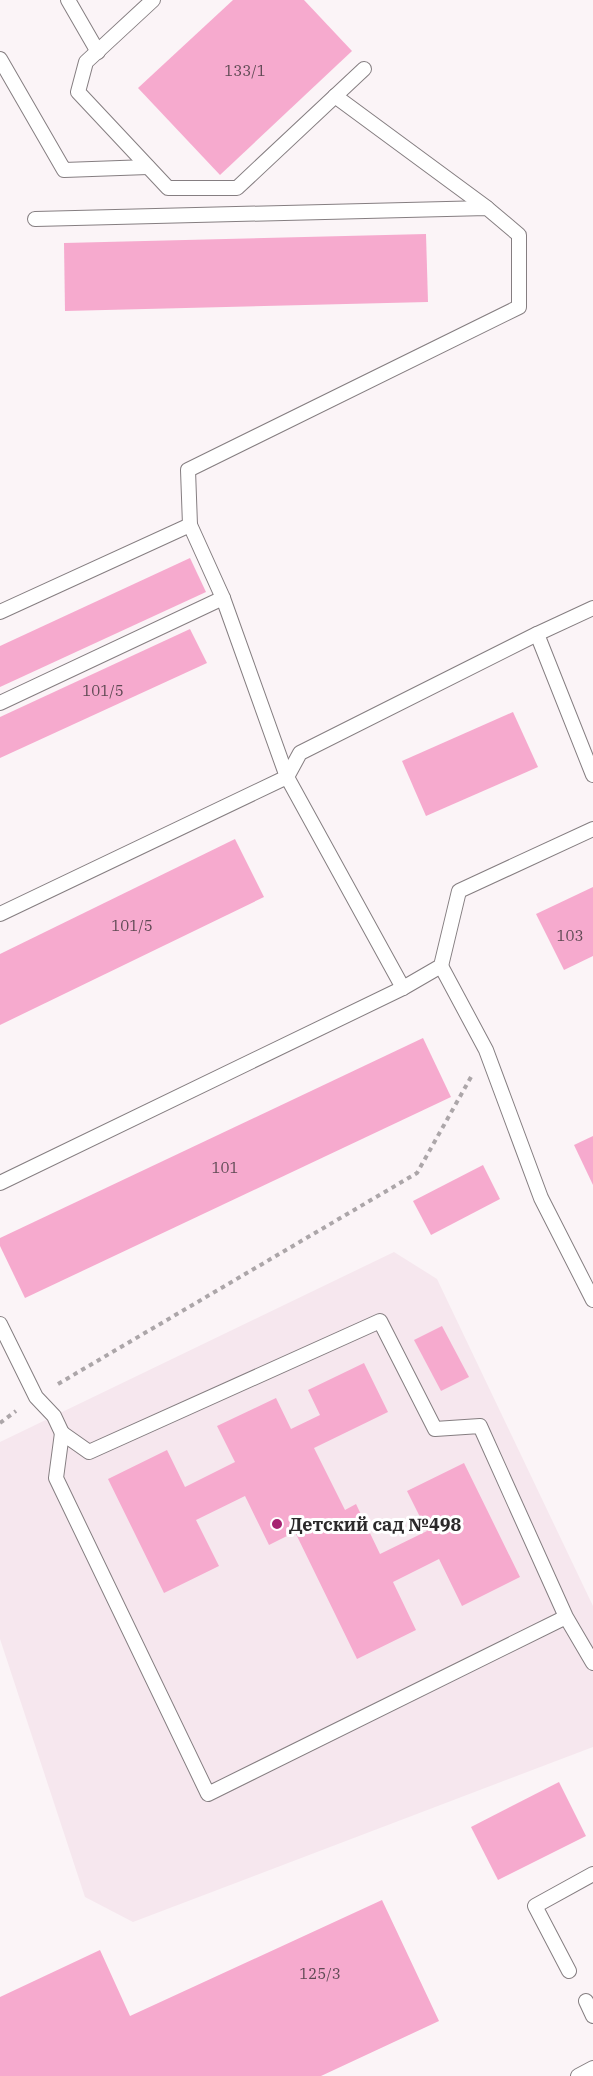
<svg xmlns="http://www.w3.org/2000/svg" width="593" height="2076" font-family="'IBM Plex Serif',serif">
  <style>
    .built { fill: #f6e7ee }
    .building { fill: #f6aace }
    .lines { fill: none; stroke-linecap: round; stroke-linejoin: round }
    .service-casing { stroke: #857e81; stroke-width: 16 }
    .path { stroke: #aca6a9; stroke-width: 4; stroke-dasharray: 4.5 4.5; stroke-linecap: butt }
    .service { stroke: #fff; stroke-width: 14 }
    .poi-dot { fill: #a62371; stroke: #fff; stroke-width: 2 }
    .labels { text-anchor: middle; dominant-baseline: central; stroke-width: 6; stroke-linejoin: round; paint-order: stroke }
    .number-label { font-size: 15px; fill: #5e4953 }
    .poi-label { font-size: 18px; font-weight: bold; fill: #2b292a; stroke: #fff; text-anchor: start }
  </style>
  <rect width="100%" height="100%" fill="#fbf4f7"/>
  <polygon class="built" points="394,1252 437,1279 593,1606 593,1747 133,1922 85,1897 0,1639 0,1442"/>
  <g class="building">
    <polygon points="233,0 304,0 352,51 220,175 138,88"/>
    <polygon points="426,234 428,302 65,311 64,243"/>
    <polygon points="190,558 206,592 0,687 0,646"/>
    <polygon points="190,629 207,663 0,758 0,717"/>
    <polygon points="513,712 538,767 426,816 402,761"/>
    <polygon points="235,839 264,897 0,1025 0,954"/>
    <polygon points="593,887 593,956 564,970 536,914"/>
    <polygon points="423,1038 451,1097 25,1298 0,1246 0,1238"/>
    <polygon points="593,1136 593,1185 574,1145"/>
    <polygon points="483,1165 500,1199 431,1235 413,1201"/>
    <polygon points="442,1326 469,1377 441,1391 414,1340"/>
    <polygon points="364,1363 388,1412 314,1448 345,1510 356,1504 380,1554 427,1531 407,1491 464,1463 520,1577 462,1606 439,1559 393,1582 416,1630 357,1659 295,1532 269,1545 245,1496 196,1520 219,1566 164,1593 108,1479 167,1450 185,1487 235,1462 217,1426 276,1398 291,1429 320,1415 308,1390"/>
    <polygon points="559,1782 586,1836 498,1880 471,1827"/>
    <polygon points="382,1900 439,2021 321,2076 0,2076 0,1997 100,1950 130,2016"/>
  </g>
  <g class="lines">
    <defs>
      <g id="service">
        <polyline points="68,0 98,52"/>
        <polyline points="153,0 86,62 78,92 168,188 237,188 364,69"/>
        <polyline points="0,59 64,170 148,167"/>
        <polyline points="335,96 487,208"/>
        <polyline points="35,219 487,208 519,235 519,307 188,470 190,525 223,598 287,777 403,988"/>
        <polyline points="0,612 190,525"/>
        <polyline points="537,634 593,775"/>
        <polyline points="0,703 223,598"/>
        <polyline points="0,914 287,777 300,753 537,634 593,608"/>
        <polyline points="441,966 486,1050 541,1198 593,1300"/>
        <polyline points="0,1183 403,988 441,966 459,891 593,829"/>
        <polyline points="0,1324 36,1397 54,1416 62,1433"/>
        <polyline points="566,1617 208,1794 56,1478 62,1433 89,1452 380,1321 435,1429 480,1426 566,1617 593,1663"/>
        <polyline points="569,1971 535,1906 593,1874"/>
        <polyline points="586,2001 593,2016"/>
        <polyline points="578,2076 593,2068"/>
      </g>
    </defs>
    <use href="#service" class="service-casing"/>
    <g class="path">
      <polyline points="58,1384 417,1173 471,1077"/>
      <polyline points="0,1423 16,1411"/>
    </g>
    <use href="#service" class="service"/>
  </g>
  <circle class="poi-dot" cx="277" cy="1524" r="6"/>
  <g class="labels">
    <g class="number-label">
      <text x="245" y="70">133/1</text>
      <text x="103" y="690">101/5</text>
      <text x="132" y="925">101/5</text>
      <text x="570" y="935">103</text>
      <text x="225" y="1167">101</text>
      <text x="320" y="1973">125/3</text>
    </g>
    <g class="poi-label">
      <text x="289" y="1524">Детский сад №498</text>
    </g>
  </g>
</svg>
